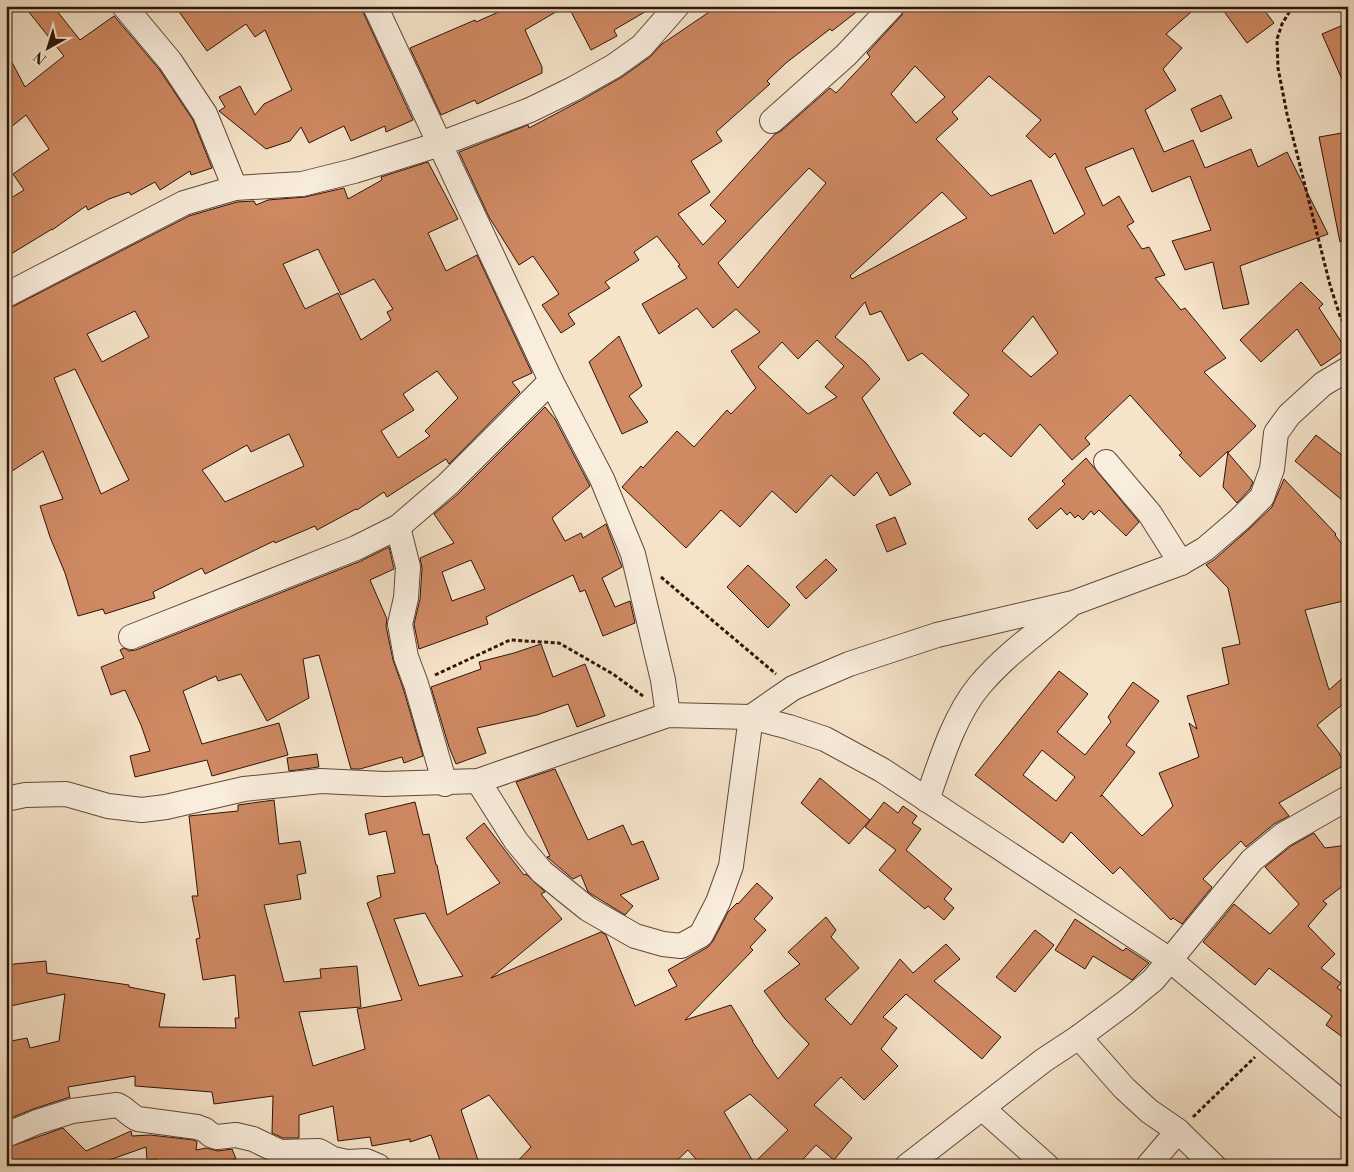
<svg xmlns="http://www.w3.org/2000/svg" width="1354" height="1172" font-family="'Libre Bodoni',serif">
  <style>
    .building { fill: #cf8963; stroke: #2f1409; fill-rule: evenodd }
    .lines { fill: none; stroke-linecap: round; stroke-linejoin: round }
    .street-casing { stroke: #614839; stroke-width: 26 }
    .path { stroke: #2f1409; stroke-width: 3; stroke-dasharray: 4 2.5; stroke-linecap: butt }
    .street { stroke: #f9eddd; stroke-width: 24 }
  </style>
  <rect width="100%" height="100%" fill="#f6e4ca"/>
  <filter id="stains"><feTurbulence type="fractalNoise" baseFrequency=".004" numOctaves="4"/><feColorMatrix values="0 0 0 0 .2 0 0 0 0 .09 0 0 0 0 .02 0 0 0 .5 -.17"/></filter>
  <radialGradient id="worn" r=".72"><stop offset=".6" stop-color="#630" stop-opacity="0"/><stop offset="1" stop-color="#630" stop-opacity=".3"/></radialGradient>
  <g class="building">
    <polygon points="24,6 53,6 80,40 114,16 159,69 193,120 212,168 191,175 190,171 160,190 155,182 131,195 129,192 109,199 88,210 86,206 52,230 52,229 6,257 6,201 24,190 13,174 49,149 26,115 6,131 6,51 25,87 64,56"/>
    <polygon points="175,6 361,6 363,12 413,120 386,132 385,126 351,141 344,126 309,143 301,127 290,141 266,149 219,111 225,107 219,97 240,86 255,115 264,104 292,90 265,30 255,37 246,24 207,51"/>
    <polygon points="512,6 566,6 525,30 542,67 542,73 477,104 475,100 441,115 410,48 475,20 476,22"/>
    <polygon points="568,6 655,6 614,30 617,36 591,50"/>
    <path d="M718,6h146l-32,25 -2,-2 -44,34 -19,18 3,3 -54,48 6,9 -31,20 19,31 -32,22 25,31 23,-24 -16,-16 65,-71 6,-3 49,-43 6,5 34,-36 -3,-4 35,-38 3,-9h293l-32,28 16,14 -19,21 13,21 -31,20 19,42 29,-12 12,28 46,-19 7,18 29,-15 41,82 -88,32 9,38 -26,5 -10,-47 -28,8 -13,-29 39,-11 -21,-54 -38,16 -19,-44 -48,20 18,38 16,-10 15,26 -7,4 15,23 7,-2 16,28 -10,3 26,32 4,-2 41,50 -22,14 52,54 -28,27 25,29 -3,7 -13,14 -14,-16 5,-36 -28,26 -21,-22 3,-2 -52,-58 -45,43 5,6 -18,16 -32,-36 -29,33 -27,-24 -4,4 -27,-24 16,-18 -47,-42 -14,8 -27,-50 -11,4 -5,-13 -30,35 30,25 15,17 -18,19 49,86 -21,12 -13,-24 -23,24 -23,-21 -35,38 -24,-22 -32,36 -19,-17 -35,38 -64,-61 19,-21 2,2 34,-37 17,16 33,-37 4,4 25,-26 -25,-37 29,-19 -24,-23 -23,19 -16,-20 -38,26 -17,-30 45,-26 -9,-12 2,-1 -23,-29 -23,16 5,8 -34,22 5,6 -42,26 7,10 -14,9 -19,-28 17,-11 -26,-38 -14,9 -30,-48 -30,-65 69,-27 1,3 51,-27 42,-24 28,-20 12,-13zM915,66l30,31 -29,26 -25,-29zM989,76l52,44 -15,16 24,22 5,-5 30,61 -31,20 -23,-54 -40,16 -55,-57 22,-20 -6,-7zM809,168l17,15 -88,105 -20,-25zM942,192l25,26 -115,61 -2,-3zM1033,316l25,37 -27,24 -29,-26zM817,340l27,26 -19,21 12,10 -29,17 -50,-47 24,-25 16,17z"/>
    <polygon points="1220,6 1261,6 1274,23 1247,43"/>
    <polygon points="1348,23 1348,93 1322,34"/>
    <polygon points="1221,95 1232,118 1201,132 1191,109"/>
    <polygon points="1348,132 1348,241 1340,242 1319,137"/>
    <path d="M428,162l30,57 -30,14 18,38 31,-16 55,118 -20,9 8,10 -71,72 -3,-5 -59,38 -3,-5 -27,18 -1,-1 -39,21 -2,-4 -40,17 -1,-2 -69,33 -3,-6 -49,24 2,6 -50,16 -2,-5 -25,7 -13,-43 -15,-36 -10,-31 23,-7 -20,-48 -37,24v-166l6,-2 177,-91 48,-14 17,-1 2,4 12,-5 37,-3 39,-9 4,11 34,-19 -1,-3zM318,249l23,46 33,-16 19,30 -6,3 4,8 -30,20 -23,-47 -33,16 -22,-45zM135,311l14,26 -47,25 -15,-28zM75,369l54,111 -28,14 -47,-116zM437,371l21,27 -33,33 5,5 -32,22 -17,-27 33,-21 -11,-16zM289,434l15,32 -79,36 -23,-32 45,-25 4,7z"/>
    <polygon points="1301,282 1323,304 1319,308 1346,349 1321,366 1297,329 1261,362 1240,340"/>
    <polygon points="619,336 642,386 629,396 648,422 622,434 589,362"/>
    <path d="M545,407l10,12 35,67 -38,32 13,23 16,-8 2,5 23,-14 16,43 -20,11 13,29 15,-6 5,22 -32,13 -18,-46 -5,2 -7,-17 -87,42 2,7 -69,25 -5,-25 6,-25 2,-31 -2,-10 34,-15 -20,-29 24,-20zM471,560l14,29 -33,12 -10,-29z"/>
    <polygon points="1316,435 1348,460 1348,505 1295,461"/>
    <polygon points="1086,458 1139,522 1126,536 1099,510 1094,515 1091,511 1083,520 1078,515 1075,518 1070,512 1067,515 1061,508 1037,529 1028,519 1065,484 1062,481"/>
    <path d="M1284,479l52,55 -1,1 13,17v48l-43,10 24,80 19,-17v27l-31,25 23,29h-1l7,10 -67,39 10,13 -15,8 -28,23 -5,-6 -22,21 -16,17 9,8 -30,37 -9,-6 -2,2 -51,-53 -7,7 -42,-42 -8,11 -88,-68 84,-104 29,23 -31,38 28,23 26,-33 -3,-5 25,-35 26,19 -33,44 9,7 -35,45 2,-2 40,41 29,-28 2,-2 -14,-33 40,-16 -10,-34 8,6 -10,-33 42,-12 -7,-36 18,-4 -12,-56 -22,-23 8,-5 35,-31 23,-22zM1042,750l33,27 -19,24 -33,-26z"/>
    <polygon points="895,517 906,544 887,552 876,525"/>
    <polygon points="389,547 394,569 370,580 387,619 386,626 393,660 403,688 423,756 404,763 402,757 360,769 351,769 319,655 303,659 309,698 267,721 241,674 218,681 216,676 183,691 202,744 279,723 288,755 212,776 207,760 135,777 130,756 150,751 141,725 125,690 111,695 101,667 124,658 120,650 124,648 129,651 136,650 361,561"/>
    <polygon points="826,559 837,570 806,599 796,587"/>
    <polygon points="748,565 790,605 768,628 727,587"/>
    <polygon points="541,644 553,677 585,664 605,716 577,727 568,704 537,715 477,728 486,753 456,764 449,747 431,687 481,669 479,662 514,653"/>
    <polygon points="317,754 319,767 289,771 287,758"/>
    <polygon points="555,769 588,840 623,825 632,845 643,841 659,879 620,895 633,906 625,915 588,892 581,875 573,879 547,857 550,856 516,782"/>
    <polygon points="820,778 870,820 849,844 801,803"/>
    <path d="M274,800l5,44 21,-3 6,32 -9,2 4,24 -37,6 20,77 37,-4 -1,-9 37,-3 4,41 -62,5 14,54 52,-17 -8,-40 45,-9 -35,-97 14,-6 -4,-21 18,-3 -9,-42 -17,4 -4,-21 50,-12 8,33 6,-1 7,31h1l10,50 53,-32 -34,-45 18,-15 40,52 2,-1 19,18 -4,2 21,25 -71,59 110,-46 5,3 29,71 42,-20 -9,-16 40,-23 5,-6 15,-29 9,-9 1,1 19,-21 16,15 -19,21 12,11 -16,17 3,3 -68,70 46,-15 22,36h-1l26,38 31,-35 -24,-25 -21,-28 36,-27 -12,-12 38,-35 10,13 -5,7 28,31 -34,31 26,26 49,-66 13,14 33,-29 14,15 -26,22 67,56 -19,22 -76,-65 -23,23 14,11 -16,21 17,17 -34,34 -23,-23 -27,28 38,33 -18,22 -18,-15 -19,21h-95l-14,-16 -17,16h-158l18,-19 -42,-52 -28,15 19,56h-38l-11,-31 -21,7v-3l-38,7 -2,-9 -32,4 -5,-35 -34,9v23h-16l-11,-5 1,-37 -59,8 -2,-12 -77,-6v-10l-67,11 2,10 -37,12 -27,11v-78l21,-4 3,10 29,-7 6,-47 -59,13v-40l8,-3 32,-3 1,12 82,12v2l36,7 -6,33 77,1 -1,-10h4l-4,-43 -32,5 -7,-41 4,-1 -8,-42h6l-9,-80 49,-5v-6zM425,913l6,11 32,52 -44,10 -25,-67zM750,1094l38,36 -34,33 -30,-51z"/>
    <polygon points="884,802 898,813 903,806 917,816 912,823 921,829 906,850 952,889 944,899 954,908 944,920 928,906 925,909 879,870 896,850 865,827"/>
    <polygon points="1314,833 1325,848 1348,845 1348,882 1323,901 1327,904 1308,926 1335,954 1321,968 1341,983 1337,988 1348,995 1348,1041 1326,1025 1332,1016 1269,968 1255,985 1203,942 1234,904 1270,934 1299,904 1265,867 1291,846"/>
    <polygon points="1075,919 1123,951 1126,948 1149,963 1132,980 1093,956 1085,969 1055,950"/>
    <polygon points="1035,930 1054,945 1015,992 996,977"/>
    <polygon points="63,1128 86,1151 131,1131 132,1136 150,1135 194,1140 197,1142 196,1150 206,1148 218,1151 232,1149 236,1159 214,1166 158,1166 157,1159 147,1160 146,1147 98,1164 100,1166 6,1166 6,1148"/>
  </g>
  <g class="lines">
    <defs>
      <g id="street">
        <polyline points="124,6 170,61 205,114 235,188"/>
        <polyline points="375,6 551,381 602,479 633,554 663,680 668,715"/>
        <polyline points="772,121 846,55 892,6"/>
        <polyline points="6,295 184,203 235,188 302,184 354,171 440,144 530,110 573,89 614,66 642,46 677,6"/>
        <polyline points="1106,462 1150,514 1181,563"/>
        <polyline points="398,527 408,567 406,598 400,624 406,657 416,684 445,784"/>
        <polyline points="131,637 356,548 398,527 448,484 551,381"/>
        <polyline points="478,781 516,841 542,872 588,909 635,936 663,944 681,946 701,935 718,902 731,866 751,717 793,688 849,664 937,635 1073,603 1181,563 1205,549 1240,519 1262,497 1272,469 1276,433 1289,415 1323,384 1348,369"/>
        <polyline points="6,799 25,795 66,794 108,806 142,810 166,807 244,789 321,781 384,784 478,781 668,715 751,717 789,727 825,739 882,770 1170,960 1348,1108"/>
        <path d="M927,800c13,-37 27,-84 52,-114 25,-30 59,-54 89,-79"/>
        <polyline points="1079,1037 1124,1088 1149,1111 1178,1131 1214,1166"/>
        <polyline points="982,1108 1047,1166"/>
        <path d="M6,1135l31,-13 35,-11 45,-6c8,3 12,10 21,14l59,8 8,3 6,5 6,2 19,-2 17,4 27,13 39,-1 14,8 14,3 19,-1 12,5"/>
        <polyline points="907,1166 1044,1060 1079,1037 1125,1003 1153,980 1170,960 1252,860 1283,835 1348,798"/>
        <polyline points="1148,1166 1178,1131"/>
      </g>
    </defs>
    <use href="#street" class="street-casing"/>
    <g class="path">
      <polyline points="1293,6 1282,24 1277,39 1278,68 1287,114 1330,285 1340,316 1348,330"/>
      <polyline points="661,577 776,674"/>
      <polyline points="435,675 510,640 559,643 613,674 643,696"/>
      <polyline points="1193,1117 1255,1057"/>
    </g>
    <use href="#street" class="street"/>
  </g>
  <rect width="1354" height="1172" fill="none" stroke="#f6e4ca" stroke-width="25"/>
  <rect x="8" y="8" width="1339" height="1157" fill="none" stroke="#2f1409" stroke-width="2.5"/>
  <rect x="12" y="12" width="1329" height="1147" fill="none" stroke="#2f1409"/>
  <g transform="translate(48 48) rotate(219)" stroke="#f9eddd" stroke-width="4" paint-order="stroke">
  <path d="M0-4L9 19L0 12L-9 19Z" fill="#2f1409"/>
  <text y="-8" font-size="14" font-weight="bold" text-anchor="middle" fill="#2f1409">N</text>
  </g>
  <rect width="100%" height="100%" filter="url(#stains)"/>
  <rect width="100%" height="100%" fill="url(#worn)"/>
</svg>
